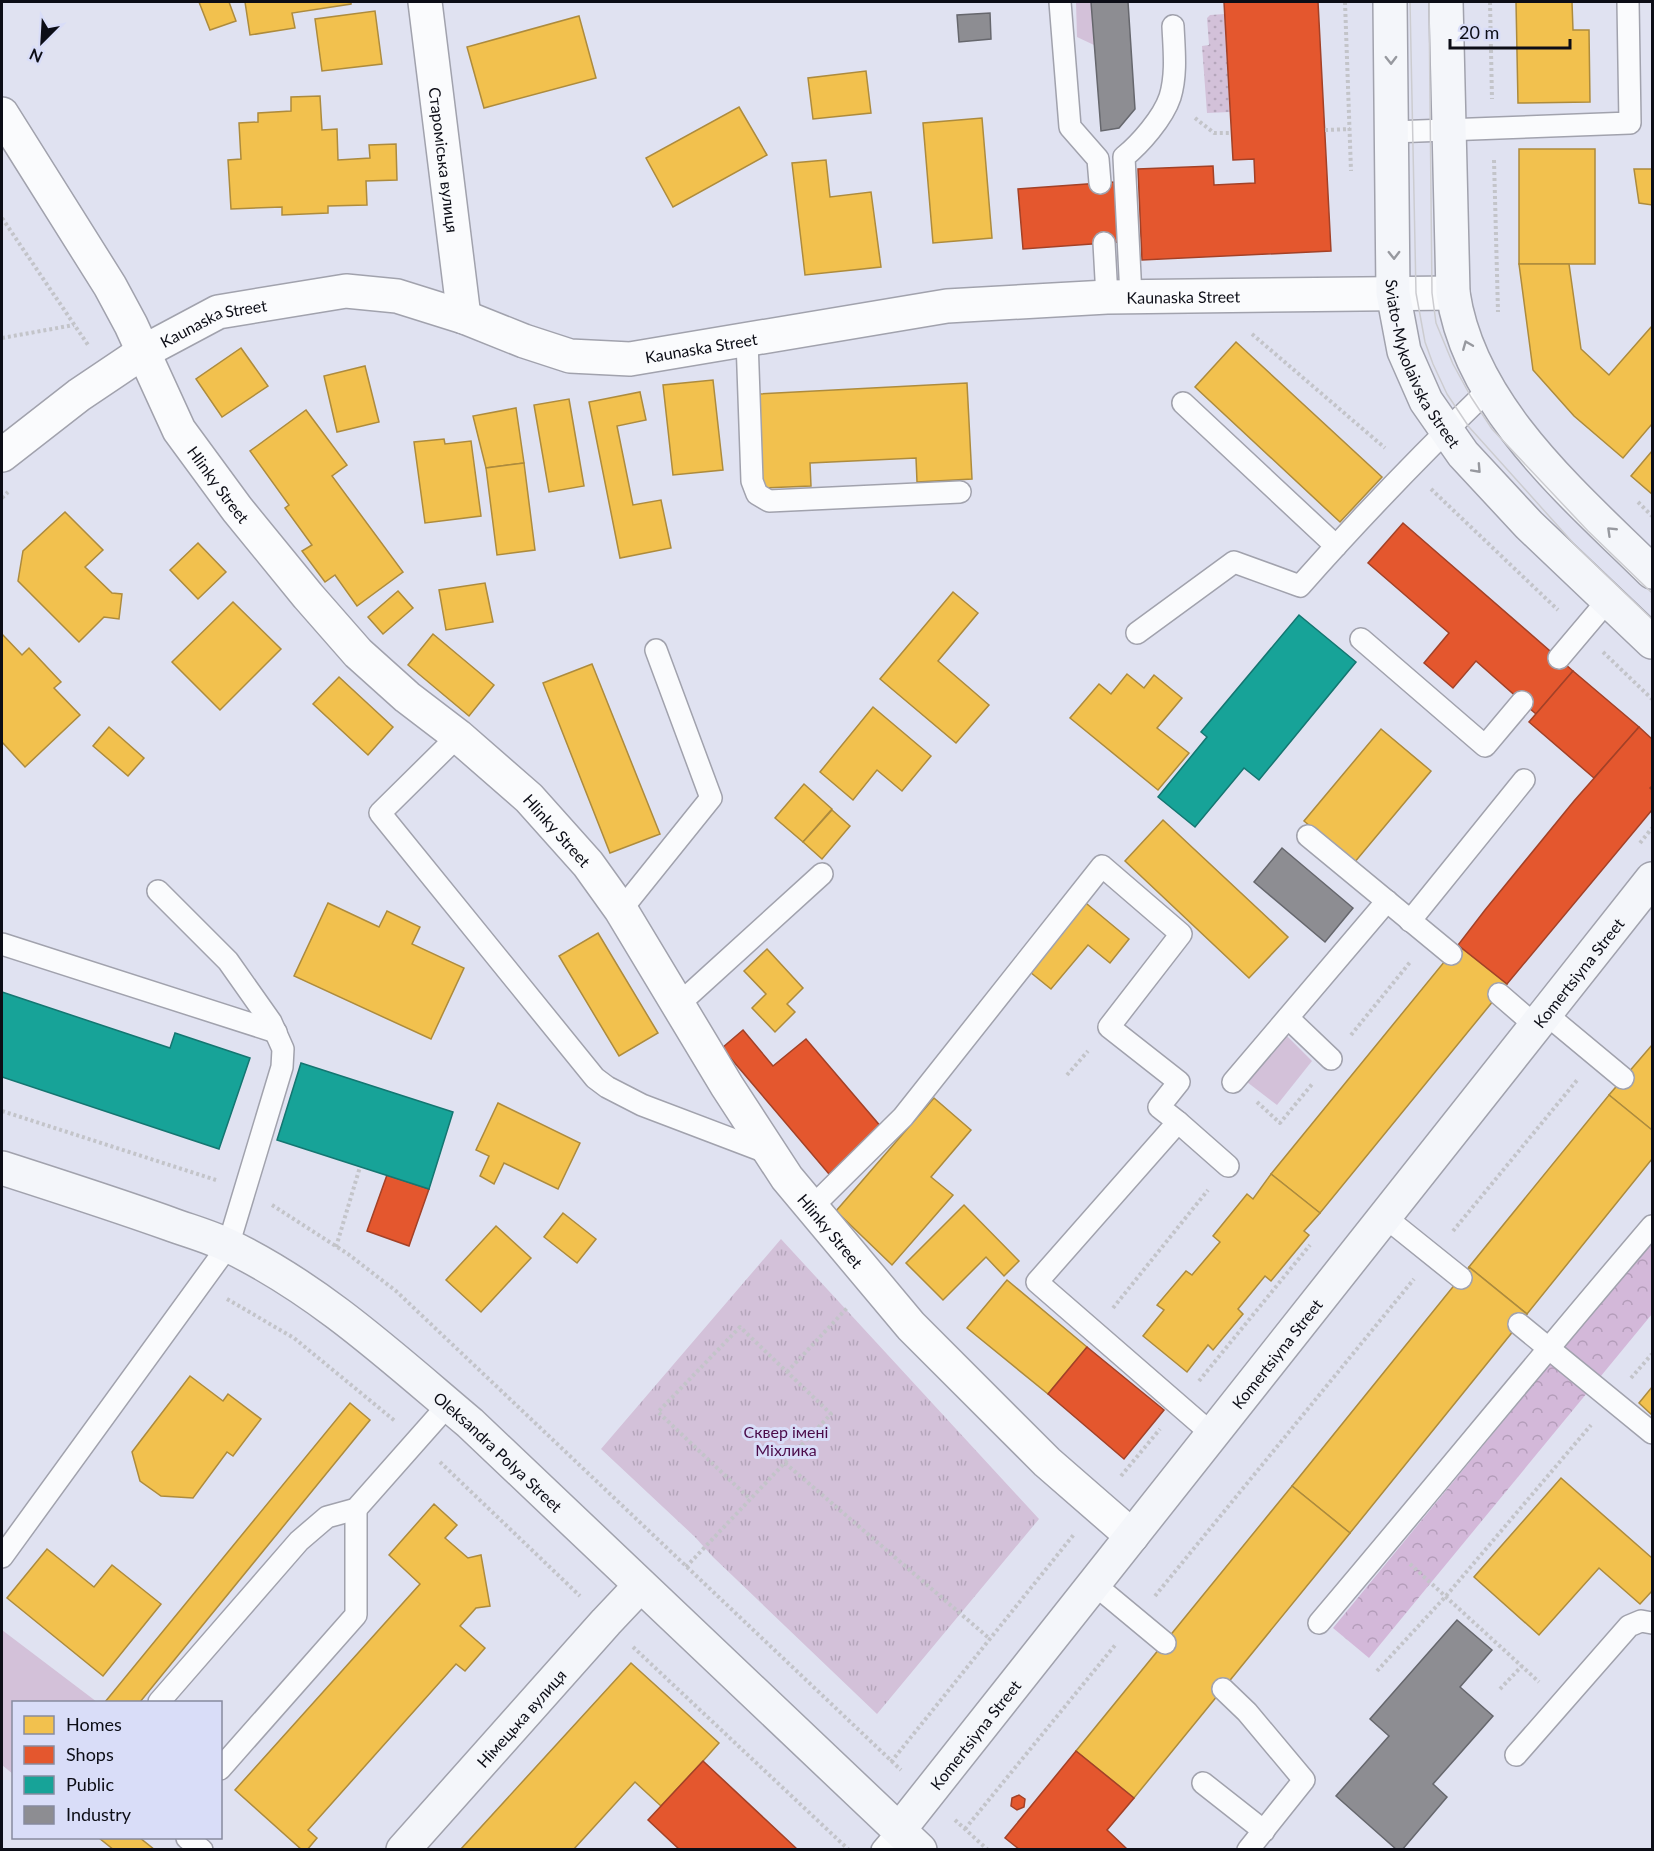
<svg xmlns="http://www.w3.org/2000/svg" width="1654" height="1851" font-family="Lato,sans-serif">
  <style>
    .grass { fill: #d3c1d9 }
    .forest { fill: url(#forest-crowns) }
    .park { fill: url(#park-tufts) }
    .garden { fill: url(#garden-dots) }
    .homes { fill: #f2c14e; stroke: #ad8b3d; stroke-width: 1.5 }
    .shops { fill: #e4572e; stroke: #a34127; stroke-width: 1.5 }
    .public { fill: #17a398; stroke: #147671; stroke-width: 1.5 }
    .industry { fill: #8d8d92; stroke: #66676d; stroke-width: 1.5 }
    .lines { fill: none; stroke-linecap: round; stroke-linejoin: round }
    .lane-casing { stroke: #a1a2ad; stroke-width: 24 }
    .street-casing { stroke: #a1a2ad; stroke-width: 36 }
    .secondary-casing { stroke: #a1a2ad; stroke-width: 36 }
    .path { stroke: #c3c4c9; stroke-width: 4; stroke-dasharray: 3 3; stroke-linecap: butt }
    .lane { stroke: #fafbfd; stroke-width: 21 }
    .street { stroke: #fafbfd; stroke-width: 33 }
    .secondary { stroke: #f4f6fa; stroke-width: 33 }
    .tram { stroke: #ccccd0; stroke-width: 1.5 }
    .oneway { stroke: #97999f }
    .labels { text-anchor: middle; dominant-baseline: central; stroke-width: 6; stroke-linejoin: round; paint-order: stroke }
    .street-label { font-size: 16px; fill: #0c0d16; stroke: #d9ddf8 }
    .park-label { font-size: 16px; fill: #4b0c4a; stroke: #d9ddf8 }
  </style>
  <defs>
    <pattern id="forest-crowns" width="20" height="18" patternUnits="userSpaceOnUse" patternTransform="scale(1.5)"><rect width="20" height="18" fill="#d3b8d9"/><path d="M2 6a3 3 0 1 1 6 0M12 15a3 3 0 1 1 6 0" fill="none" stroke="#b49dba"/></pattern>
    <pattern id="park-tufts" width="24" height="20" patternUnits="userSpaceOnUse" patternTransform="scale(1.5)"><rect width="24" height="20" fill="#d3c1d9"/><path d="M3 7l-1-3M5 7V3M7 7l1-3M15 17l-1-3M17 17v-4M19 17l1-3" fill="none" stroke="#b4a5ba"/></pattern>
    <pattern id="garden-dots" width="8" height="8" patternUnits="userSpaceOnUse" patternTransform="scale(1.5)"><rect width="8" height="8" fill="#d3c1d9"/><path d="M2 2h.1M6 6h.1" fill="none" stroke="#b4a5ba" stroke-width="1.8" stroke-linecap="round"/></pattern>
  </defs>
  <rect width="100%" height="100%" fill="#e0e2f1"/>
  <g class="grass">
    <polygon points="1076,2 1091,2 1094,45 1077,37"/>
    <polygon points="1286,1035 1312,1061 1277,1105 1247,1082"/>
    <polygon points="2,1630 97,1702 14,1702 13,1774 2,1765"/>
  </g>
  <polygon class="forest" points="1652,1240 1652,1314 1369,1658 1333,1628"/>
  <polygon class="park" points="781,1239 1039,1519 877,1714 713,1557 695,1537 601,1449"/>
  <polygon class="garden" points="1225,14 1230,112 1207,113 1202,46 1209,45 1207,18 1210,15"/>
  <g class="homes">
    <polygon points="199,2 229,2 236,21 210,30"/>
    <polygon points="245,2 351,2 351,4 292,13 295,28 250,35"/>
    <polygon points="1516,2 1572,2 1573,30 1589,30 1590,102 1518,103"/>
    <polygon points="375,11 382,64 322,71 315,19"/>
    <polygon points="579,16 596,78 484,108 467,47"/>
    <polygon points="866,71 871,113 813,119 808,78"/>
    <polygon points="320,96 322,130 337,129 338,160 370,158 369,145 396,144 397,180 366,181 367,205 328,206 328,213 282,215 282,207 231,209 228,160 241,159 239,123 258,122 258,113 291,111 291,97"/>
    <polygon points="739,107 767,155 673,207 646,158"/>
    <polygon points="982,118 992,238 933,243 923,123"/>
    <rect x="1519" y="149" width="76" height="115"/>
    <polygon points="826,160 830,197 871,192 881,267 805,275 792,163"/>
    <polygon points="1634,169 1652,169 1652,205 1639,203"/>
    <polygon points="1519,264 1569,264 1581,349 1609,375 1652,326 1652,424 1623,458 1574,416 1533,370"/>
    <polygon points="1236,342 1382,477 1340,522 1195,387"/>
    <polygon points="241,348 268,386 222,417 196,379"/>
    <polygon points="365,366 379,422 337,432 324,376"/>
    <polygon points="713,380 723,470 673,475 663,385"/>
    <polygon points="967,383 972,479 917,482 916,458 810,463 811,486 763,488 758,394"/>
    <polygon points="640,392 646,420 617,426 633,505 661,500 671,548 620,558 589,402"/>
    <polygon points="569,399 584,486 549,492 534,405"/>
    <polygon points="516,408 524,463 486,468 473,416"/>
    <polygon points="306,410 347,465 332,476 403,572 357,606 335,575 325,582 302,551 312,545 285,508 289,505 250,451"/>
    <polygon points="444,439 445,444 471,441 481,516 425,523 414,442"/>
    <polygon points="1652,451 1652,494 1631,476"/>
    <polygon points="524,463 535,550 497,555 486,468"/>
    <polygon points="65,512 103,550 85,567 112,593 122,594 119,619 104,617 79,642 18,581 23,551"/>
    <polygon points="198,543 226,572 198,599 170,570"/>
    <polygon points="485,583 493,622 446,630 439,590"/>
    <polygon points="398,591 413,608 383,634 368,617"/>
    <polygon points="953,592 978,613 938,661 989,705 956,743 880,679"/>
    <polygon points="233,602 281,649 220,710 172,662"/>
    <polygon points="2,634 22,655 29,648 61,682 54,688 80,715 25,767 2,742"/>
    <polygon points="433,634 494,685 469,716 408,665"/>
    <polygon points="592,664 660,834 610,853 543,683"/>
    <polygon points="1127,674 1144,688 1154,675 1182,698 1157,728 1189,753 1158,790 1070,718 1099,684 1111,694"/>
    <polygon points="339,677 393,727 368,755 313,704"/>
    <polygon points="873,707 931,756 902,791 877,770 853,800 820,772"/>
    <polygon points="109,727 144,758 128,776 93,746"/>
    <polygon points="1381,729 1431,771 1354,863 1304,821"/>
    <polygon points="804,784 832,809 803,842 775,818"/>
    <polygon points="832,810 850,826 822,859 803,842"/>
    <polygon points="1163,820 1288,937 1249,978 1125,861"/>
    <polygon points="1081,899 1129,939 1110,963 1088,945 1051,989 1025,968"/>
    <polygon points="328,903 379,927 387,911 420,927 412,944 464,968 431,1039 294,976"/>
    <polygon points="598,933 658,1033 619,1056 559,956"/>
    <polygon points="1458,945 1507,984 1320,1213 1271,1174"/>
    <polygon points="767,949 803,988 787,1004 795,1012 775,1032 752,1008 766,994 744,971"/>
    <polygon points="1652,1045 1652,1130 1609,1095"/>
    <polygon points="1609,1095 1652,1130 1652,1159 1527,1314 1469,1267"/>
    <polygon points="934,1098 971,1130 931,1177 953,1195 892,1265 836,1211"/>
    <polygon points="498,1103 580,1143 558,1189 504,1163 494,1184 480,1176 489,1156 476,1150"/>
    <polygon points="1271,1174 1320,1213 1304,1231 1309,1235 1271,1281 1265,1276 1238,1309 1243,1314 1213,1350 1208,1345 1187,1372 1143,1336 1164,1310 1157,1305 1186,1271 1192,1275 1220,1242 1213,1236 1247,1194 1253,1199"/>
    <polygon points="964,1205 1019,1261 1004,1276 986,1257 943,1300 906,1263"/>
    <polygon points="563,1213 596,1239 577,1263 544,1237"/>
    <polygon points="496,1226 531,1258 481,1312 446,1280"/>
    <polygon points="1469,1267 1527,1314 1350,1533 1292,1486"/>
    <polygon points="1007,1280 1087,1347 1048,1394 967,1328"/>
    <polygon points="190,1376 223,1401 228,1394 261,1419 233,1456 227,1452 193,1498 161,1496 140,1481 132,1452"/>
    <polygon points="1652,1387 1652,1415 1639,1403"/>
    <polygon points="350,1403 370,1420 140,1702 105,1702"/>
    <polygon points="1561,1478 1652,1558 1652,1591 1640,1604 1599,1568 1539,1635 1474,1577"/>
    <polygon points="1292,1486 1350,1533 1134,1798 1076,1751"/>
    <polygon points="434,1504 457,1525 445,1538 468,1558 481,1555 490,1606 476,1608 460,1626 485,1648 465,1671 456,1664 308,1830 317,1838 307,1850 302,1850 235,1790 420,1584 389,1555"/>
    <polygon points="47,1549 94,1587 112,1565 161,1604 103,1676 7,1598"/>
    <polygon points="631,1663 719,1743 703,1761 661,1806 635,1782 573,1850 460,1850"/>
    <polygon points="99,1838 140,1838 155,1850 114,1850"/>
  </g>
  <g class="shops">
    <polygon points="1224,2 1318,2 1331,251 1142,260 1138,169 1213,166 1214,185 1255,183 1254,159 1233,160"/>
    <polygon points="1114,182 1119,242 1023,249 1018,189"/>
    <polygon points="1403,523 1573,671 1536,714 1476,661 1453,688 1424,663 1449,633 1368,563"/>
    <polygon points="1573,671 1639,727 1594,778 1529,722"/>
    <polygon points="1639,727 1652,739 1652,786 1650,788 1652,790 1652,810 1507,984 1458,945 1485,910 1574,801"/>
    <polygon points="743,1030 773,1066 806,1039 882,1128 829,1174 722,1048"/>
    <polygon points="387,1175 429,1189 409,1246 367,1231"/>
    <polygon points="1087,1347 1164,1410 1124,1459 1048,1394"/>
    <polygon points="1076,1751 1134,1798 1107,1830 1128,1850 1020,1850 1005,1838"/>
    <polygon points="703,1761 798,1850 680,1850 648,1820"/>
    <polygon points="1019,1795 1025,1799 1024,1807 1017,1810 1011,1806 1012,1798"/>
  </g>
  <g class="public">
    <polygon points="1299,615 1356,662 1259,780 1244,768 1195,827 1158,797 1207,737 1201,732"/>
    <polygon points="2,992 170,1048 175,1033 250,1058 219,1149 2,1077"/>
    <polygon points="301,1063 453,1112 429,1189 277,1140"/>
  </g>
  <g class="industry">
    <polygon points="1091,2 1128,2 1135,109 1119,128 1101,131"/>
    <polygon points="990,13 991,39 959,42 957,15"/>
    <polygon points="1282,848 1353,908 1325,942 1254,882"/>
    <polygon points="1457,1620 1492,1650 1460,1687 1493,1716 1433,1784 1447,1797 1402,1850 1397,1850 1336,1796 1389,1736 1370,1719"/>
  </g>
  <g class="lines">
    <defs>
      <g id="lane">
        <polyline points="1060,2 1070,127 1098,159 1100,183"/>
        <polyline points="1392,132 1630,123 1628,2"/>
        <polyline points="1104,243 1107,297"/>
        <path d="M1131,296l-7,-139c16,-13 39,-39 46,-60 7,-23 4,-48 3,-71"/>
        <polyline points="747,340 752,481 757,494 769,501 960,492"/>
        <polyline points="1183,403 1336,546"/>
        <path d="M1137,633l97,-71 66,24c60,-68 124,-134 189,-197"/>
        <polyline points="1361,639 1485,746 1522,702"/>
        <polyline points="1559,658 1608,600"/>
        <polyline points="458,736 380,813 595,1078 607,1087 642,1105 771,1154"/>
        <polyline points="1308,836 1451,954"/>
        <polyline points="621,910 711,798 656,650"/>
        <polyline points="1410,921 1524,780"/>
        <polyline points="2,944 276,1032"/>
        <polyline points="1499,994 1536,1026"/>
        <polyline points="679,1004 822,874"/>
        <polyline points="1546,1014 1623,1078"/>
        <polyline points="1288,1018 1331,1059"/>
        <polyline points="1233,1082 1387,901"/>
        <polyline points="1178,1122 1228,1166"/>
        <polyline points="812,1207 903,1117 1102,866 1181,934 1109,1027 1179,1082 1159,1107 1178,1122 1037,1282 1212,1434"/>
        <polyline points="1385,1217 1461,1278"/>
        <polyline points="1519,1324 1652,1433"/>
        <polyline points="2,1557 228,1246 282,1067 283,1049 271,1022 228,961 158,891"/>
        <polyline points="1094,1584 1165,1643"/>
        <path d="M1319,1623c112,-132 221,-266 333,-397"/>
        <polyline points="1223,1689 1247,1712 1304,1780 1248,1850"/>
        <polyline points="159,1702 299,1541 327,1517 356,1509 448,1405"/>
        <polyline points="1516,1755 1629,1626 1641,1621 1652,1623"/>
        <polyline points="220,1769 356,1615 356,1509"/>
        <polyline points="1203,1783 1264,1831"/>
        <polyline points="187,1838 202,1850"/>
        <polyline points="882,1850 899,1830"/>
      </g>
      <g id="street">
        <path id="s1" d="M425,2l39,315"/>
        <path id="s2" d="M2,114l108,172 21,39 48,105 58,79 71,87 50,57 49,44 51,39 71,62 59,66 33,46 106,176 60,92 124,148 136,136 85,74"/>
        <path id="s3" d="M2,455l77,-60 64,-43 75,-40 128,-21 51,5 67,21 60,24 46,15 60,3 317,-53 160,-9 346,-4"/>
      </g>
      <g id="secondary">
        <path id="s4" d="M1390,2l3,291 11,58 22,50 37,53 66,71 123,117"/>
        <path d="M1446,2l7,291c17,115 121,202 199,279"/>
        <path id="s5" d="M2,1168c56,18 112,36 168,56 19,7 41,13 59,22 91,44 165,113 241,177l450,427"/>
        <path id="s6" d="M899,1830l753,-951"/>
        <path id="s7" d="M403,1850l203,-228 34,-36"/>
      </g>
    </defs>
    <use href="#lane" class="lane-casing"/>
    <use href="#street" class="street-casing"/>
    <use href="#secondary" class="secondary-casing"/>
    <g class="path">
      <polyline points="1345,2 1351,171"/>
      <polyline points="1490,2 1492,99"/>
      <polyline points="1195,118 1214,133 1231,133"/>
      <polyline points="1325,130 1350,129"/>
      <polyline points="1494,160 1498,312"/>
      <polyline points="2,218 88,345"/>
      <polyline points="1252,334 1385,448"/>
      <polyline points="2,338 74,325"/>
      <polyline points="1431,489 1558,610"/>
      <polyline points="2,498 8,492"/>
      <polyline points="1638,502 1652,516"/>
      <polyline points="1603,652 1652,699"/>
      <polyline points="1640,843 1652,828"/>
      <polyline points="1351,1035 1411,961"/>
      <polyline points="1067,1075 1088,1051"/>
      <polyline points="1257,1102 1280,1123 1313,1083"/>
      <polyline points="2,1111 216,1180"/>
      <polyline points="272,1205 348,1254 396,1291 901,1770"/>
      <polyline points="1453,1231 1578,1079"/>
      <polyline points="336,1247 360,1167"/>
      <polyline points="227,1299 294,1338 395,1421"/>
      <polyline points="1113,1308 1208,1190"/>
      <polyline points="787,1372 848,1307"/>
      <polyline points="1631,1378 1652,1354"/>
      <polyline points="1199,1381 1310,1245"/>
      <polyline points="440,1462 580,1596"/>
      <polyline points="785,1463 990,1639"/>
      <polyline points="1121,1476 1160,1429"/>
      <polyline points="1410,1564 1539,1682"/>
      <polyline points="686,1567 831,1414 740,1327 658,1412 750,1499"/>
      <polyline points="1155,1596 1414,1279"/>
      <polyline points="633,1647 849,1850"/>
      <polyline points="1377,1671 1446,1596 1591,1425"/>
      <polyline points="1500,1689 1522,1666"/>
      <polyline points="891,1762 1075,1533"/>
      <polyline points="955,1820 988,1850"/>
      <polyline points="965,1829 1116,1644"/>
    </g>
    <use href="#lane" class="lane"/>
    <use href="#street" class="street"/>
    <use href="#secondary" class="secondary"/>
    <g class="tram">
      <polyline points="1410,2 1416,293 1425,342 1433,364 1447,394 1469,427 1575,545 1652,619"/>
      <polyline points="1429,2 1432,293 1436,323 1453,364 1471,397 1492,429 1588,531 1652,593"/>
    </g>
  </g>
  <defs><path id="oneway-chevron" d="M-2-3.5L2.5 0L-2 3.5" fill="none" stroke-width="1.6" stroke-linecap="round" stroke-linejoin="round" transform="scale(1.5)"/></defs>
  <g class="oneway">
    <use href="#oneway-chevron" transform="translate(1391 60) rotate(89)"/>
    <use href="#oneway-chevron" transform="translate(1394 255) rotate(89)"/>
    <use href="#oneway-chevron" transform="translate(1467 345) rotate(-112)"/>
    <use href="#oneway-chevron" transform="translate(1477 469) rotate(47)"/>
    <use href="#oneway-chevron" transform="translate(1611 531) rotate(-136)"/>
  </g>
  <g class="labels">
    <g class="street-label">
      <text stroke="none"><textPath href="#s1" startOffset="159">Староміська вулиця</textPath></text>
      <text stroke="none"><textPath href="#s3" startOffset="1242">Kaunaska Street</textPath></text>
      <text stroke="none"><textPath href="#s3" startOffset="252">Kaunaska Street</textPath></text>
      <text stroke="none"><textPath href="#s3" startOffset="756">Kaunaska Street</textPath></text>
      <text stroke="none"><textPath href="#s4" startOffset="368">Sviato-Mykolaivska Street</textPath></text>
      <text stroke="none"><textPath href="#s2" startOffset="430">Hlinky Street</textPath></text>
      <text stroke="none"><textPath href="#s2" startOffset="916">Hlinky Street</textPath></text>
      <text stroke="none"><textPath href="#s6" startOffset="1094">Komertsiyna Street</textPath></text>
      <text stroke="none"><textPath href="#s2" startOffset="1402">Hlinky Street</textPath></text>
      <text stroke="none"><textPath href="#s6" startOffset="608">Komertsiyna Street</textPath></text>
      <text stroke="none"><textPath href="#s5" startOffset="580">Oleksandra Polya Street</textPath></text>
      <text stroke="none"><textPath href="#s7" startOffset="177">Німецька вулиця</textPath></text>
      <text stroke="none"><textPath href="#s6" startOffset="122">Komertsiyna Street</textPath></text>
    </g>
    <g class="park-label">
      <text x="786" y="1431">Сквер імені<tspan x="786" dy="18">Міхлика</tspan></text>
    </g>
  </g>
  <rect width="1654" height="1851" fill="none" stroke="#0c0d16" stroke-width="6"/>
  <rect x="12" y="1701" width="210" height="138" fill="#d9ddf8" stroke="#878a9e" stroke-width="1.5"/>
  <rect x="24" y="1716" width="30" height="18" fill="#f2c14e" stroke="#878a9e" stroke-width="1.5"/>
  <text x="66" y="1731" font-size="18" fill="#0c0d16">Homes</text>
  <rect x="24" y="1746" width="30" height="18" fill="#e4572e" stroke="#878a9e" stroke-width="1.5"/>
  <text x="66" y="1761" font-size="18" fill="#0c0d16">Shops</text>
  <rect x="24" y="1776" width="30" height="18" fill="#17a398" stroke="#878a9e" stroke-width="1.5"/>
  <text x="66" y="1791" font-size="18" fill="#0c0d16">Public</text>
  <rect x="24" y="1806" width="30" height="18" fill="#8d8d92" stroke="#878a9e" stroke-width="1.5"/>
  <text x="66" y="1821" font-size="18" fill="#0c0d16">Industry</text>
  <g transform="translate(42 42) rotate(204)" stroke="#d9ddf8" stroke-width="4.5" paint-order="stroke">
  <path d="M0-4.5L10 22L0 15L-10 22Z" fill="#0c0d16"/>
  <text y="-9" font-size="16" font-weight="bold" text-anchor="middle" fill="#0c0d16">N</text>
  </g>
  <path d="M1450 39v9h120v-9" fill="none" stroke="#0c0d16" stroke-width="3"/>
  <text x="1459" y="39" font-size="18" fill="#0c0d16" stroke="#d9ddf8" stroke-width="4.5" paint-order="stroke">20 m</text>
</svg>
